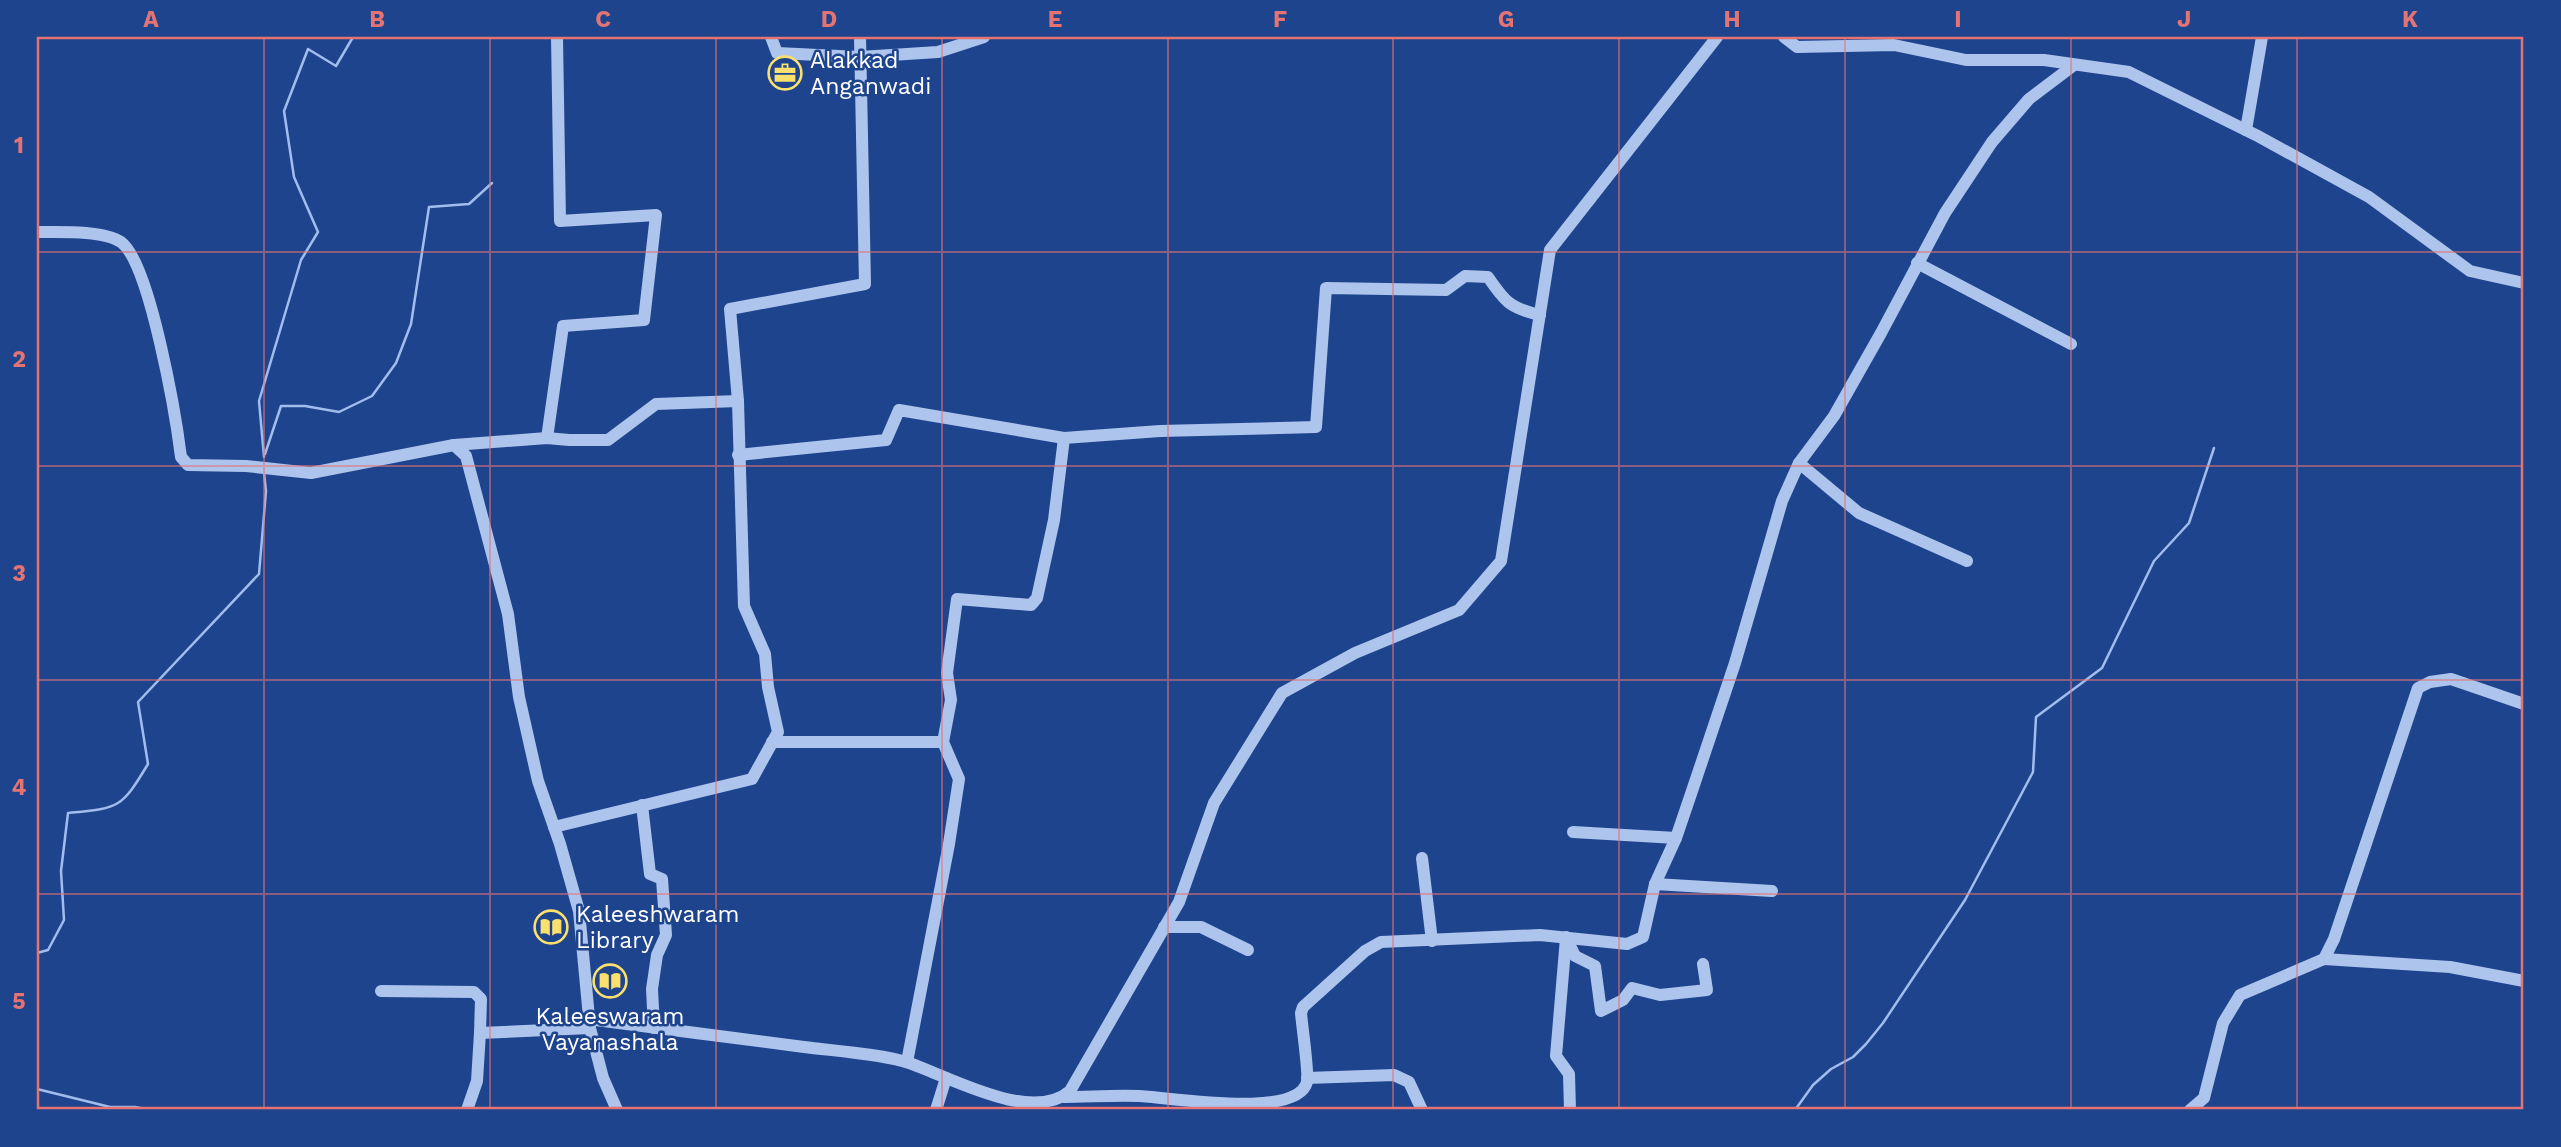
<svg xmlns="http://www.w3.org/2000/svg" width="2561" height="1147" font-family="'Work Sans',sans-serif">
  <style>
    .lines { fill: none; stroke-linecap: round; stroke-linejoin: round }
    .stream { stroke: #a1bdee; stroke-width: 2.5 }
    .minor { stroke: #adc4ed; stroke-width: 12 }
    .grid { fill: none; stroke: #e47373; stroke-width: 2; stroke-opacity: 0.55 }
    .labels { text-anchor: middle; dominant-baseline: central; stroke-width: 5; stroke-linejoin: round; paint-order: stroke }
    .poi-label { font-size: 23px; fill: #fff; stroke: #1f448e; text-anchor: start }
    .neatline { fill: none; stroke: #e47373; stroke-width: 2.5 }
    .grid-label { font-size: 23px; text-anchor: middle; font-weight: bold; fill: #e47373 }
  </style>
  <rect width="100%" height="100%" fill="#1f448e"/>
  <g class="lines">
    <g class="stream">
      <polyline points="265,454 281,406 305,406 339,412 372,396 396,363 411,324 429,207 469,204 492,183"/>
      <polyline points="264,457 259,401 301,260 318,232 294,177 284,111 308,49 336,66 353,37"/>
      <path d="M37,953l11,-3 16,-30 -3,-49 7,-58c51,-5 53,-4 80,-49l-10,-62 121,-128 7,-83 -2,-18"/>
      <polyline points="37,1089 110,1107 135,1107 151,1110"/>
      <polyline points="1795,1110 1813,1085 1831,1069 1853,1057 1866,1044 1883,1023 1965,900 2033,772 2036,717 2102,668 2154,561 2189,523 2214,448"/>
    </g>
    <g class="minor">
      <polyline points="771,37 777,53 860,57 938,52 984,37"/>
      <polyline points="1784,37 1797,47 1894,45 1966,60 2044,60 2129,72 2256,135 2369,197 2470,271 2524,283"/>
      <polyline points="2246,130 2262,37"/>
      <path d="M37,232c22,0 66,-2 84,10 29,21 55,175 60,215l7,8 58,1 65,7 143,-28 12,11 42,158 11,83 19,84 22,63 19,67 11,117 13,50 14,32"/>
      <polyline points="1917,263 2071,344"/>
      <polyline points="738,401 730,309 865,284 860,37"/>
      <polyline points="547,438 563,326 644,320 656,215 560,221 557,37"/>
      <polyline points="454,445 547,438 569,440 608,440 656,404 738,401 744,606 765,654 768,687 778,732 752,779 554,827"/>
      <polyline points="738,455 886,440 899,410 1064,438"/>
      <polyline points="1799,463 1859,513 1967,561"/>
      <polyline points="772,742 943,742"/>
      <polyline points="642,805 650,874 662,879 666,935 657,955 652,989 654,1028"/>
      <polyline points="1573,832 1676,838"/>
      <polyline points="1422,858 1432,941"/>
      <polyline points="1655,884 1772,891"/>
      <polyline points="1164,927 1201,927 1248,950"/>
      <polyline points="1566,937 1575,956 1595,966 1601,1011 1623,1000 1632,988 1660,995 1707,990 1703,964"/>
      <polyline points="1566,938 1556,1056 1569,1074 1570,1110"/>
      <polyline points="2324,959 2450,967 2524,981"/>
      <polyline points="381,991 474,992 481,999 480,1033 590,1028"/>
      <path d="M588,1019c72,10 144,18 216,28 31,4 77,7 105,16 41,14 122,61 161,28l109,-189 35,-99 68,-110 73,-40 104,-43 42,-49 49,-311 167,-213"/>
      <path d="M907,1062l42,-218 10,-65 -16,-37 8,-42 -4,-27 10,-74 74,6 6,-7 17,-78 10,-82 96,-7 156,-4 10,-139 120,2 19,-14 23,1c17,25 22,31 52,38"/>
      <polyline points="1307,1078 1394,1075 1409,1082 1422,1110"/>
      <path d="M1064,1097c24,0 50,-2 75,-1 30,1 158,24 168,-14 2,-9 -5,-56 -6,-69l2,-6 62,-56 16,-9 159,-7 87,9 16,-7 12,-53 21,-46 17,-50 42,-125 47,-162 17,-38 35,-47 47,-83 64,-120 47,-71 37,-43 45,-34"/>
      <polyline points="467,1110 477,1081 480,1033"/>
      <polyline points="936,1110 946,1078"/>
      <polyline points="2190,1110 2204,1098 2223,1023 2240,995 2324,959 2334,939 2418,688 2430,682 2451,679 2524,704"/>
    </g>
  </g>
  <path class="grid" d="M264,37v1073M490,37v1073M716,37v1073M942,37v1073M1168,37v1073M1393,37v1073M1619,37v1073M1845,37v1073M2071,37v1073M2297,37v1073M37,252h2487M37,466h2487M37,680h2487M37,894h2487"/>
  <defs>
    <symbol id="office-ring" viewBox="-11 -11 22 22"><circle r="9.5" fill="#1f448e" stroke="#fbe06d" stroke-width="1.5"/><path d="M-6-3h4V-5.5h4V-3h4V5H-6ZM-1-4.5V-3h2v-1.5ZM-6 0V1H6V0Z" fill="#fbe06d"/></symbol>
    <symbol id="library-ring" viewBox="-11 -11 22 22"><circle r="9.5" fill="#1f448e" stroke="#fbe06d" stroke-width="1.5"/><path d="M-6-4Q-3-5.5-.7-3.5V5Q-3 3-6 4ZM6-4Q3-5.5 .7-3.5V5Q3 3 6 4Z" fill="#fbe06d"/></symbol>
  </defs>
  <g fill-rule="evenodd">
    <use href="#office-ring" x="766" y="54" width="38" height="38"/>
    <use href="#library-ring" x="532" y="908" width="38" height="38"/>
    <use href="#library-ring" x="591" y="962" width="38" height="38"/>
  </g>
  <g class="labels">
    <g class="poi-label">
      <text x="810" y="60">Alakkad<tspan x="810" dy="26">Anganwadi</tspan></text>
      <text x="576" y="914">Kaleeshwaram<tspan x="576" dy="26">Library</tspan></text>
      <text x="610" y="1016" text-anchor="middle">Kaleeswaram<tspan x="610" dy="26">Vayanashala</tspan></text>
    </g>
  </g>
  <rect width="2561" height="1147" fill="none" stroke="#1f448e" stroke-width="77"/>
  <rect x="38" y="38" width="2484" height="1070" class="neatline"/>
  <g class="grid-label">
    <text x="151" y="27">A</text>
    <text x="377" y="27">B</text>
    <text x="603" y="27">C</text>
    <text x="829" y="27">D</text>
    <text x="1055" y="27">E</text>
    <text x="1280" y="27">F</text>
    <text x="1506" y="27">G</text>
    <text x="1732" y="27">H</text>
    <text x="1958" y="27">I</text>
    <text x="2184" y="27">J</text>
    <text x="2410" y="27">K</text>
    <text x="19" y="153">1</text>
    <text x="19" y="367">2</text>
    <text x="19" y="581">3</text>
    <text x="19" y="795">4</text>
    <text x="19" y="1009">5</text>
  </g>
</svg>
